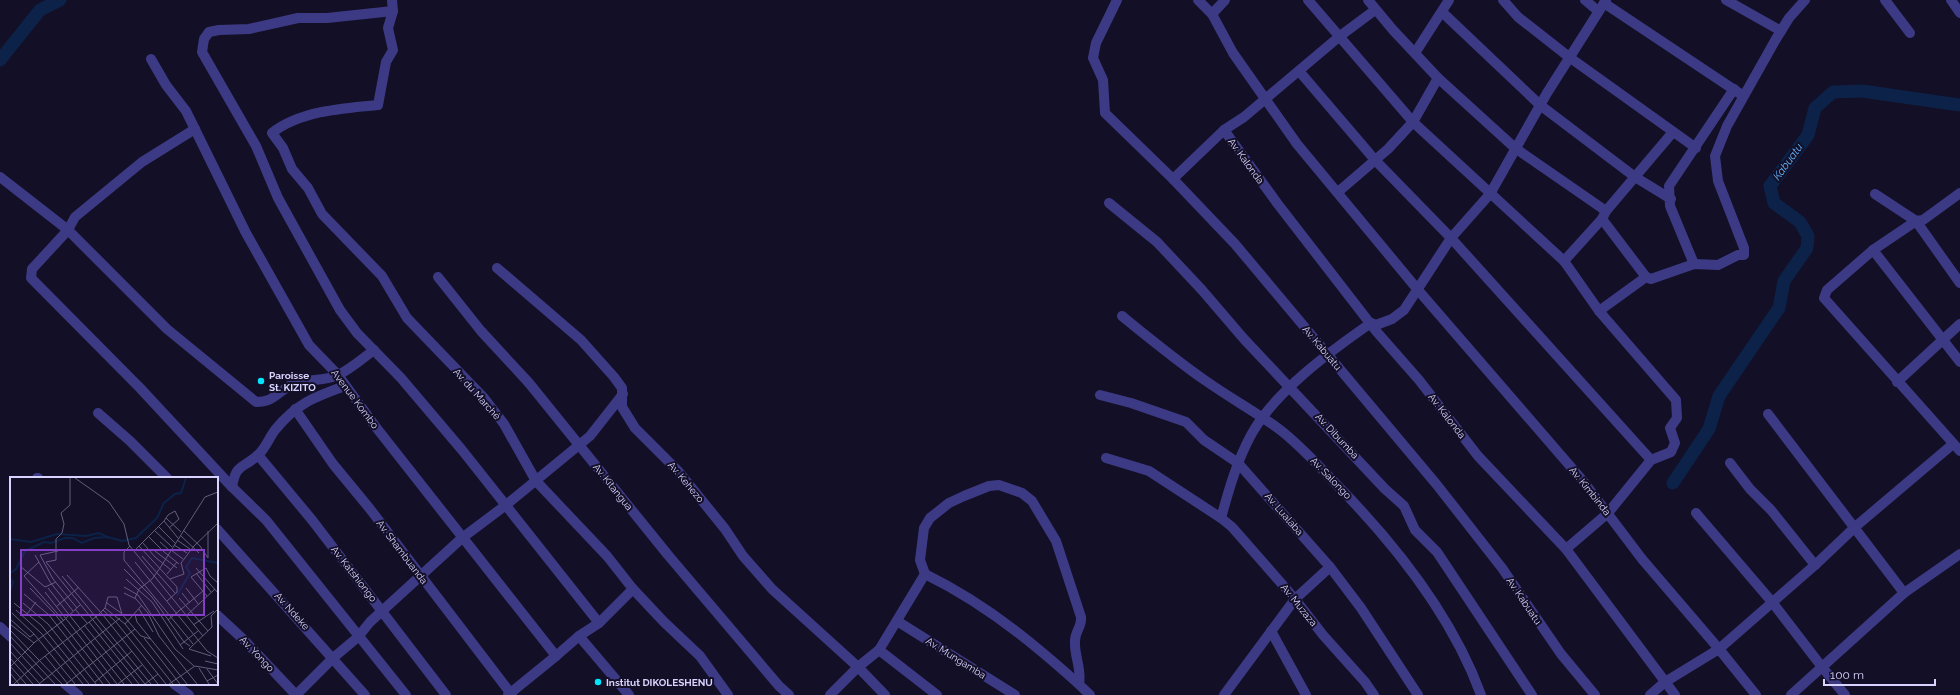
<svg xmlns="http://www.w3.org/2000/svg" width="1960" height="695" font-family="Raleway,sans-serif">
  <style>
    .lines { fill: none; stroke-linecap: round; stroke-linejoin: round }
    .river { stroke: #0c2248; stroke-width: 13 }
    .minor { stroke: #3d3a85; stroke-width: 10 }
    .poi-dot { fill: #00e5ff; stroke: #130f26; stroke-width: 1.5 }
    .labels { text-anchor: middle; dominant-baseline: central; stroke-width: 4; stroke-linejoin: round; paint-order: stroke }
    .street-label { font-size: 10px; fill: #d9d4ff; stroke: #130f26 }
    .poi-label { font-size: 10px; font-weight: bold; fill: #d9d4ff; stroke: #130f26; text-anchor: start }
    .water-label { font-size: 11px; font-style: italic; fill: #62b6ff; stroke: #130f26 }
    .inset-river { fill: none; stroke: #0c2248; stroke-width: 2 }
    .inset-road { fill: none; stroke: #625e7d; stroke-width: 1 }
    .view { fill: #843dc5; fill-opacity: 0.15; stroke: #843dc5; stroke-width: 2 }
    .inset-edge { fill: none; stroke: #d9d4ff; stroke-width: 2 }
  </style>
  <rect width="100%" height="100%" fill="#130f26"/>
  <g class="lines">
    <g class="river">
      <polyline points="0,60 40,10 60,0"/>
      <polyline points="1673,483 1709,429 1719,396 1779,308 1784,281 1807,248 1808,236 1800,222 1774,203 1770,186 1808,135 1815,108 1833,92 1862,91 1960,105"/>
    </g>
    <g class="minor">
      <path d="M392,0l1,11 -5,17 5,22 -7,12 -8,43c-34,3 -79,6 -106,28l11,15 9,21 16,19 14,26 60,62 25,42 77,80 20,26 32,57 71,75 26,33 31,33 36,34 28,39"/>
      <polyline points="1117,0 1096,43 1093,58 1103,80 1105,113 1173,179 1235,244 1437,485 1502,568 1561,654 1595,695"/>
      <polyline points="1198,0 1212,14 1233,53 1297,144 1418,290 1583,481 1642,559 1719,649 1756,695"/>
      <polyline points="1308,0 1413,122 1564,261 1599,311 1676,400 1677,418 1670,428 1675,443 1671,452 1651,460 1608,513 1566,549"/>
      <polyline points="1368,0 1393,30 1438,78 1515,148 1606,211"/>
      <polyline points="1503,0 1518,17 1569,57 1696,148"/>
      <polyline points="1585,0 1598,11"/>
      <polyline points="1726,0 1781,31"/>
      <polyline points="1885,0 1910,33"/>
      <polyline points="1951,0 1960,13"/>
      <polyline points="1604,3 1739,93"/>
      <polyline points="393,11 327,18 298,18 249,29 219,30 209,32 204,39 202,52 256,146 278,198 340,310 357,333 401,378 462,450 599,623"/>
      <polyline points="1442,12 1540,105 1635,177 1671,199"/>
      <polyline points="1212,14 1225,0"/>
      <polyline points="1415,53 1449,0"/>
      <polyline points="151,59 166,85 186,111 246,233 309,345 338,375 375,426 556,656"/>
      <polyline points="1299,71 1375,160 1451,238 1651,460"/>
      <polyline points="195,129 142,162 75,217 68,230 32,269 31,278 140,388 232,487 266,520 406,695"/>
      <polyline points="1224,130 1277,203 1376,331 1419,380 1478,456 1566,549 1675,695"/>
      <path d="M0,177l68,53 99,99 89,73c18,0 20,-9 35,-17 15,-7 33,-3 47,-10 13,-6 25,-17 36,-25"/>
      <polyline points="1173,179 1224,130 1244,117 1340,36 1375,10"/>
      <polyline points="1338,192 1388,149 1413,122 1438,78"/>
      <polyline points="1960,193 1923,220 1916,221 1873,250 1827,290 1824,298 1960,451"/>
      <polyline points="1875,194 1916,221 1960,283"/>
      <polyline points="1109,203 1157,242 1202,290 1244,339 1385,489 1404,506 1415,530 1437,552 1532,695"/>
      <polyline points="1602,219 1646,277"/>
      <polyline points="1873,250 1960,362"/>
      <polyline points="1564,261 1602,219 1606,211 1673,132"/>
      <polyline points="1694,264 1670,206 1669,186 1734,89"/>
      <polyline points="497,268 581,340 614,377 622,388 622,407 635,428 678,471 725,529 743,556 772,589 858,667 885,695"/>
      <polyline points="438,277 481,331 529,383 668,555 779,686 789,695"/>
      <polyline points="1599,311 1646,277 1651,279 1694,264 1718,265 1738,255 1744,255 1744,248 1718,181 1715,156 1727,126 1776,39 1789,18 1805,0"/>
      <path d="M1122,316c27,22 55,45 84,65 24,17 50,31 73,48 21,16 39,36 57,55 59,60 116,131 145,211"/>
      <polyline points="1897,382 1960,324"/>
      <polyline points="1100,395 1131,403 1186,422 1204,440 1238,463 1330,567 1361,608 1418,695"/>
      <polyline points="295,409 333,464 370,509 512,695"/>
      <polyline points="98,413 130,441 167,478"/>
      <polyline points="1768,414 1904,593"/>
      <polyline points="258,455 312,520 446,695"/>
      <polyline points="1106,458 1149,471 1221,518 1232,527 1295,599 1323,635 1365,682 1374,695"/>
      <polyline points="1730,463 1750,489 1771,510 1815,565"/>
      <polyline points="37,478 38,478"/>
      <path d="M232,487c4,-24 11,-18 26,-32 7,-6 11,-17 17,-25 21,-26 39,-33 70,-44"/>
      <polyline points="1696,513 1772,602 1822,667 1845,695"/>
      <path d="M1221,518c8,-29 16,-57 30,-83 23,-43 81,-85 120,-112l5,2 16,-6 12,-9 47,-72 39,-44 57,-101 59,-93"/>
      <polyline points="217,529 365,695"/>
      <polyline points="217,615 244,640 296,695"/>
      <polyline points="897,621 1015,695"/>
      <polyline points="0,627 11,637"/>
      <polyline points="1271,631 1306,695"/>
      <polyline points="579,636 629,695"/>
      <polyline points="879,650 937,695"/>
      <polyline points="65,684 78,695"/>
      <polyline points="174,684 189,695"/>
      <path d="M1079,684c3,-15 -5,-28 -4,-43 0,-10 7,-14 6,-24l-25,-76 -24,-40 -10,-8 -23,-8 -10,1 -25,10 -15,7 -19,15 -6,10 -4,32 5,14c41,20 77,45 112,74 18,15 36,30 53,47"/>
      <polyline points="296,695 333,658 358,637 370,622 462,538 506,505 590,436 623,394"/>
      <polyline points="508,695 556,656 579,636 599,623 633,589"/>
      <polyline points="830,695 858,667 879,650 925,574"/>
      <polyline points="1224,695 1295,599 1330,567"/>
      <polyline points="1650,695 1665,682 1719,649 1815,565 1855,527 1953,444"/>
      <polyline points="1791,695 1904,593 1960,554"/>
    </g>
  </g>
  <g class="poi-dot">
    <circle cx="261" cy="381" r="4"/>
    <circle cx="598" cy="682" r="4"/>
  </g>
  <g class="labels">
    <g class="street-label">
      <text transform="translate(1246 161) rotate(54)">Av. Kalonda</text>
      <text transform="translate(1322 348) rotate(50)">Av. Kabuatu</text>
      <text transform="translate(477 394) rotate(48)">Av. du Marché</text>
      <text transform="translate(355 399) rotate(53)">Avenue Kombo</text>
      <text transform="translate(1447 416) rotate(52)">Av. Kalonda</text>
      <text transform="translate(1337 436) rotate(47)">Av. Dibumba</text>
      <text transform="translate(1331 478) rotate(46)">Av. Salongo</text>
      <text transform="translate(686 482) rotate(50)">Av. Kehezo</text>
      <text transform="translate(613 487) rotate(51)">Av. Kitangua</text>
      <text transform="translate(1590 491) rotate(51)">Av. Kimbinda</text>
      <text transform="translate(1284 514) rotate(49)">Av. Lualaba</text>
      <text transform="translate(402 552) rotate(53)">Av. Shambuanda</text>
      <text transform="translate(354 574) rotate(52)">Av. Katshiongo</text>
      <text transform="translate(1524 601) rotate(56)">Av. Kabuatu</text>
      <text transform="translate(1299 605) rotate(51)">Av. Muzaza</text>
      <text transform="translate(292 611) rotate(48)">Av. Ndeke</text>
      <text transform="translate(257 654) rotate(46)">Av. Yongo</text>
      <text transform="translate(956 658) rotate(32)">Av. Mungamba</text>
    </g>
    <g class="poi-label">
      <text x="269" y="375">Paroisse<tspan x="269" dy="12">St. KIZITO</tspan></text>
      <text x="606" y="682">Institut DIKOLESHENU</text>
    </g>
    <g class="water-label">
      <text transform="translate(1788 162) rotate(-54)">Kabuatu</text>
    </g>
  </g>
  <g transform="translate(10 477)">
    <rect width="208" height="208" fill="#130f26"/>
    <path class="inset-river" d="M0,62l21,3 26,-8 29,2 13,-3 10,5M0,96l6,-4 9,-18 19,-9 7,1 14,-5h8l9,5 12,-5 14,-1 14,4 14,-3 21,-20 7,-15 11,-9 6,-1 5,-15M0,101l3,4 -3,10M167,118l13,-22 -4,-6 6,-9 26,5"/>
    <path class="inset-road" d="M60,1v27l-9,8 3,11 -2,9 -6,6v21l-10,2 99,122 13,-10M65,1l34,24 15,22 5,21 74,91M156,41l15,14M154,44l14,17M148,49l17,17M144,53l18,17M173,53l17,16 8,12v-27M170,58l19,18M138,59l15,15 16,13M167,63l13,9M132,65l13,15 16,13M150,65l10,9M164,68l13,8M120,69l-6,6v8l69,84M129,69l38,41v5l-10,9M184,69l24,-23M161,73l12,9M48,74l-18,4 13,24 24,29M124,74l30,-30 4,-6 7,-4 4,8 -10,9M145,74l22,17M25,78l15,27 23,29M132,79l33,37M29,85l-15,14 40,45M125,85l72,89 11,7M10,89l25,21 11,-5M186,91l22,25M114,92l28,28 32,45 6,4M186,96l15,19M157,97l10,-12M57,98l36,40 55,69M52,99l89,108M116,102l26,23 31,47M160,102l14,-5 -3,-11 13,-17M114,110l14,8 37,54 19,17M20,111l24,25 56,71M38,111l76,96M176,111l13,17M35,115l72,92M114,116l12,6 12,14 11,23 38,48M172,116l8,10M14,117l25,21 54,69M197,119l-16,-19 15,-9 4,8 8,7M125,121l4,-9 13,-10 8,-11 45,-71 13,-5M169,121l29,33M4,126l27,22 48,59M13,126l25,21 48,60M97,126l14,10 20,23 10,3M46,130l23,-20M95,131l20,16 48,60M65,132l12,14M129,132l14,23M6,133l25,23 42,51M93,133l13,12 50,62M2,136l22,21 41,50M17,137l9,-12M125,138l2,7 50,62M176,139l29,-27M0,142l20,18 4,-3M158,143l35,-29M79,145l50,62M0,147l24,19M115,147l17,-19M74,148l48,59M183,148l21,-14M0,153l52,54M0,159l45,48M134,161l36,46M0,166l34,37M170,168l18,-14M0,174l30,33M35,179l23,28M201,179l-22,-7 23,-22 -1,-11 7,-7M0,181l23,26M195,184l13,3M0,189l16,18M0,190l25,-25 29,-22 16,-15M189,191l10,16M197,192l11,15M0,196l9,11M197,204l11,-6M85,205l37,-31M4,207l26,-24 57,-44 8,-8 3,-11h9l5,17M29,207l81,-66M56,207l69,-55M108,207l24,-19M159,207l26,-18 23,4"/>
    <path class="view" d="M11,73h183v65h-183z"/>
    <rect width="208" height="208" class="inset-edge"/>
  </g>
  <path d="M1824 679v6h111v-6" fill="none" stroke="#d9d4ff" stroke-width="2"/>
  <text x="1830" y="679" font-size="12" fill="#d9d4ff" stroke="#130f26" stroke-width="3" paint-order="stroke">100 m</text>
</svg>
